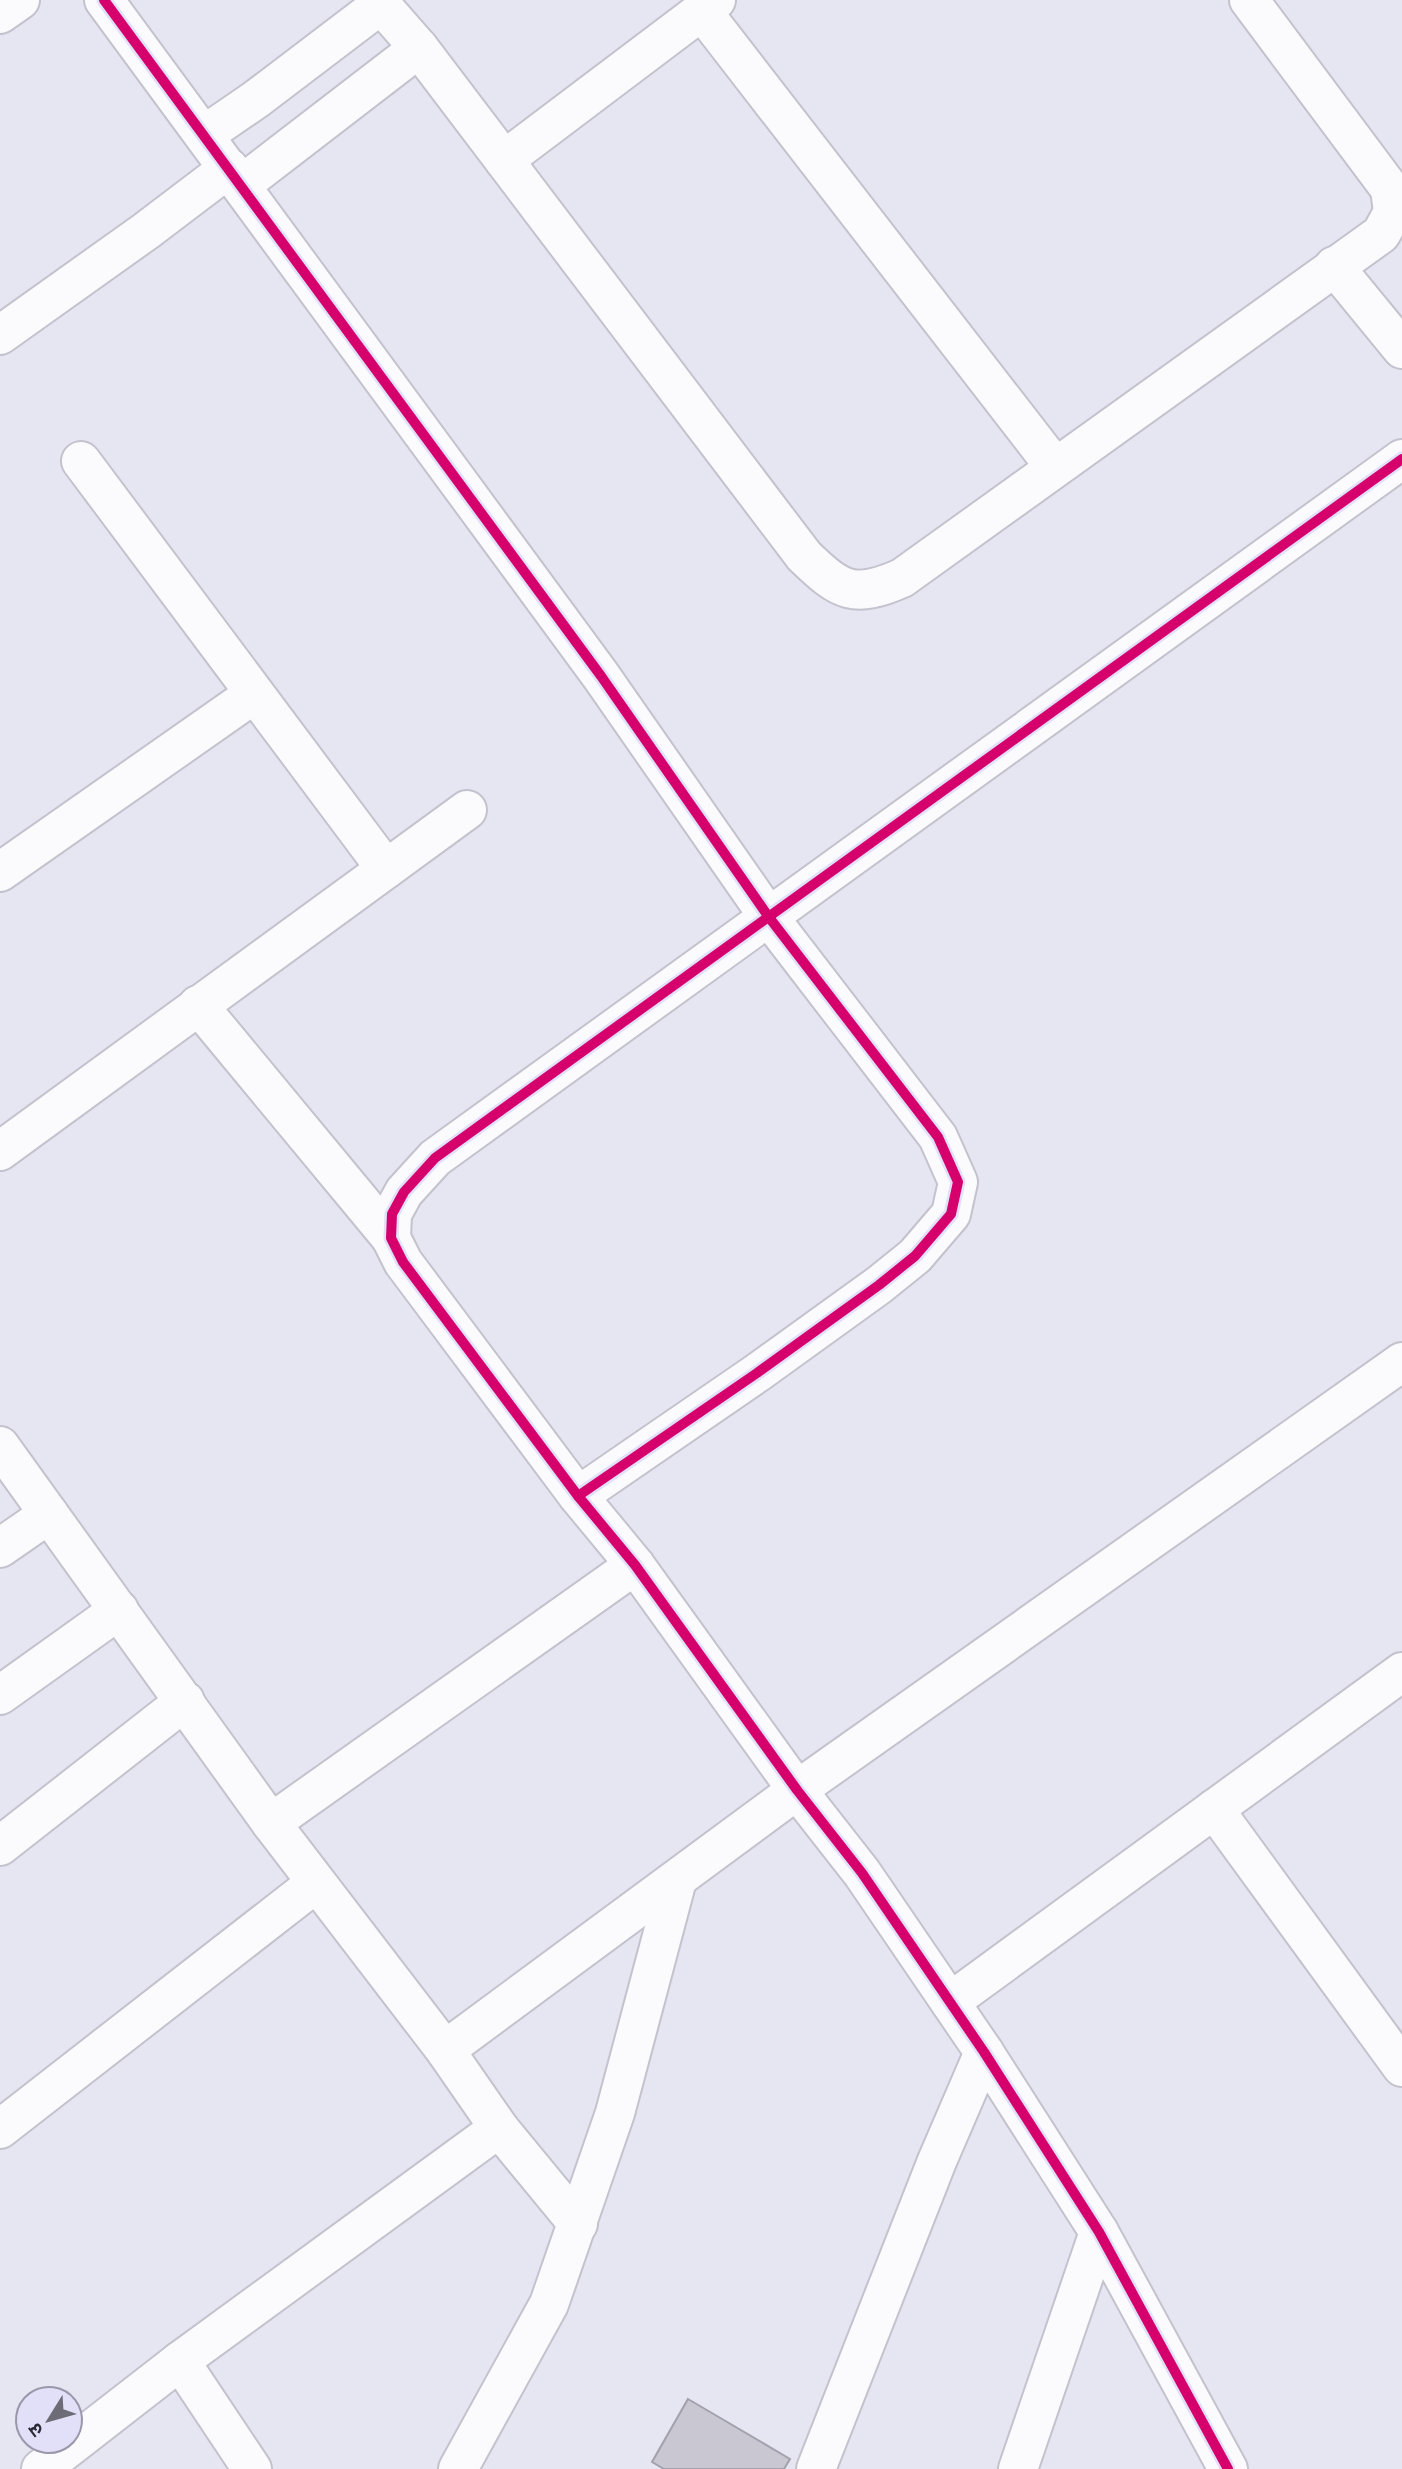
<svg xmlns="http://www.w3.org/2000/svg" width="1402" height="2469" font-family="'Noto Sans','Noto Sans Devanagari',sans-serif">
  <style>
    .building { fill: #c8c7d2; stroke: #a3a2ac; stroke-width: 2 }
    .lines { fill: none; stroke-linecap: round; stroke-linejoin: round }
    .street-casing { stroke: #c3c2cd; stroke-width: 42 }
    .street { stroke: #fbfbfd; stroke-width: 38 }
    .cycleway-casing { stroke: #e2dff8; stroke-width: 15 }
    .cycleway { stroke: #d6006c; stroke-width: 10 }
  </style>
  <rect width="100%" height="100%" fill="#e6e5f2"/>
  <polygon class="building" points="688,2399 790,2459 784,2469 664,2469 652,2462"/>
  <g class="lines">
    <defs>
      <g id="street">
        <polyline points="104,0 601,676 768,916 938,1137 958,1182 951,1214 915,1256 879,1285 757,1373 578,1496"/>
        <path d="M377,0l42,48 385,508c37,36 50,43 98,22l479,-344 12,-22 -3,-23 -141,-189"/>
        <polyline points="702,11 1055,467"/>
        <polyline points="0,14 20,0"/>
        <polyline points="204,135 255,100 380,5"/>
        <polyline points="504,160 716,0"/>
        <polyline points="241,185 419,48"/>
        <polyline points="1334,266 1402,349"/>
        <polyline points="0,335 146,231 229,168"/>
        <polyline points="81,461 386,869"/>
        <polyline points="0,872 254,694"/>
        <polyline points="198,1005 391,1238"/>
        <polyline points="0,1151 467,810"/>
        <polyline points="0,1446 271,1823 445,2050 499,2128 578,2224"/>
        <polyline points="0,1548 49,1514"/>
        <polyline points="0,1695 119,1610"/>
        <polyline points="1214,1809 1402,2067"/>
        <polyline points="271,1823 635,1565"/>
        <polyline points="0,1846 185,1701"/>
        <polyline points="950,2002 1402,1672"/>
        <polyline points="445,2050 797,1790 1402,1362"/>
        <polyline points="0,2129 316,1883"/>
        <polyline points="180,2361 252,2469"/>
        <polyline points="41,2469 180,2361 499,2128"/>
        <polyline points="458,2469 549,2304 615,2113 677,1880"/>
        <polyline points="816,2469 937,2161 984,2052"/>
        <polyline points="1018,2469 1099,2232"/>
        <polyline points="1228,2469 1099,2232 984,2052 862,1873 797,1790 635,1565 578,1496 403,1262 391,1238 392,1214 404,1192 435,1158 1402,459"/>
      </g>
    </defs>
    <use href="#street" class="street-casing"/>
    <use href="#street" class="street"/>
    <defs>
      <g id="cycleway">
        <polyline points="104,0 601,676 768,916 938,1137 958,1182 951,1214 915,1256 879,1285 757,1373 578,1496"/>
        <polyline points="1228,2469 1099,2232 984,2052 862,1873 797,1790 635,1565 578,1496 403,1262 391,1238 392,1214 404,1192 435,1158 1402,459"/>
      </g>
    </defs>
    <use href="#cycleway" class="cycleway-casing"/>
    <use href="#cycleway" class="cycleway"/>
  </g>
  <g transform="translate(49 2420) rotate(233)"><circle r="33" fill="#e2dff8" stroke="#9997a9" stroke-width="2"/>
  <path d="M0-5L12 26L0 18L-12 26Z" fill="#6c6b76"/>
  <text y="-10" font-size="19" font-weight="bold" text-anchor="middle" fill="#2b2a33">उ</text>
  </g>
</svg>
